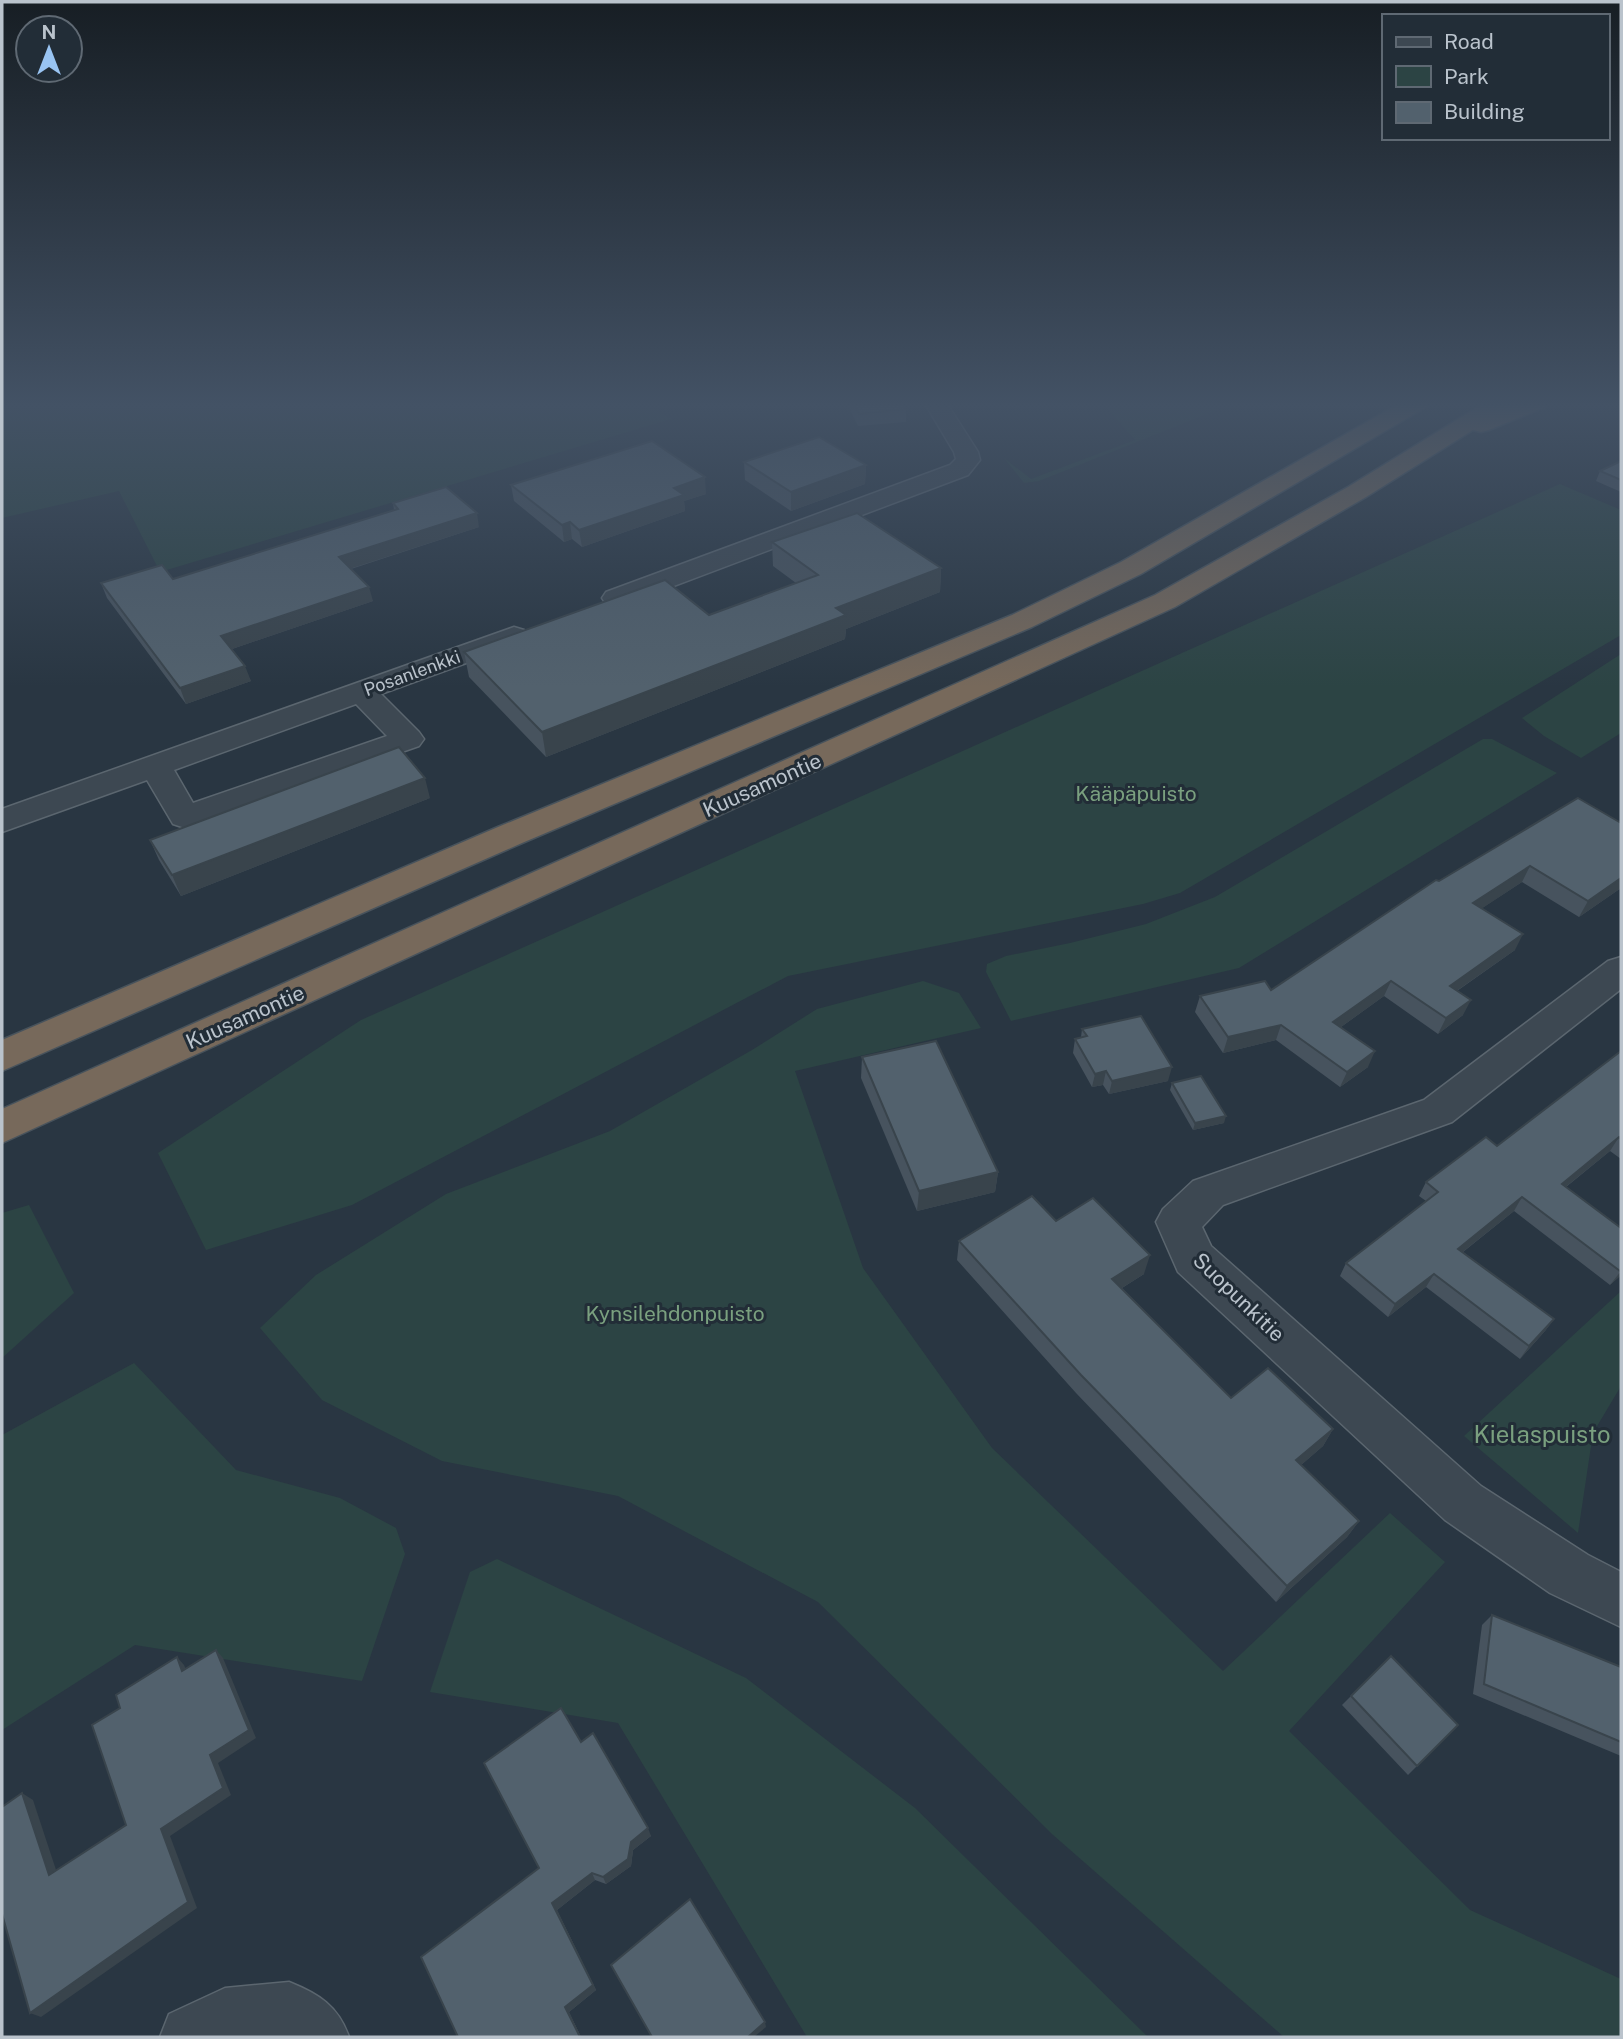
<svg xmlns="http://www.w3.org/2000/svg" width="1623" height="2039" font-family="'Public Sans',sans-serif">
  <style>
    .green { fill: #2c4444 }
    .lines { fill: none; stroke-linecap: round; stroke-linejoin: round }
    .minor-casing { stroke: #5b666f; stroke-width: 3 }
    .highway-casing { stroke: #48535c; stroke-width: 3 }
    .minor { fill: #3d4852; fill-rule: evenodd }
    .highway { fill: #77695b; fill-rule: evenodd }
    .wall { fill: #47535e }
    .shaded-wall { fill: #39444c }
    .building { fill: #52616d; stroke: #39444c; stroke-width: 2 }
    .labels { text-anchor: middle; dominant-baseline: central; stroke-width: 6; stroke-linejoin: round; paint-order: stroke }
    .far-street-label { font-size: 18px; fill: #bac3cc; stroke: #222d37 }
    .street-label { font-size: 21px; fill: #bac3cc; stroke: #222d37 }
    .park-label { font-size: 21px; fill: #7aa07f; stroke: #222d37 }
    .near-park-label { font-size: 24px; fill: #7aa07f; stroke: #222d37 }
  </style>
  <rect width="100%" height="100%" fill="#293642"/>
  <g class="green">
    <polygon points="2,402 644,402 671,419 160,572 119,491 2,518"/>
    <polygon points="1102,402 1237,402 1039,481 1024,483 1004,458 1031,479 1135,440"/>
    <polygon points="1560,484 1621,510 1621,635 1180,893 1143,904 788,976 352,1205 206,1250 158,1153 361,1020"/>
    <polygon points="1621,654 1621,733 1581,758 1544,736 1522,718"/>
    <polygon points="1483,739 1492,739 1557,773 1239,968 1011,1021 986,972 987,964 1006,956 1070,943 1146,924 1215,897"/>
    <polygon points="923,981 959,993 981,1028 795,1071 863,1268 992,1448 1223,1671 1390,1513 1445,1562 1289,1731 1470,1910 1621,1979 1621,2037 1284,2037 1052,1834 818,1602 618,1496 442,1461 322,1400 260,1328 316,1275 446,1194 610,1131 752,1050 817,1009"/>
    <polygon points="29,1205 74,1293 2,1358 2,1213"/>
    <polygon points="1621,1291 1621,1386 1593,1433 1578,1533 1464,1436"/>
    <polygon points="134,1363 236,1470 340,1498 396,1528 405,1554 362,1681 135,1645 2,1730 2,1435"/>
    <polygon points="497,1559 746,1678 915,1808 1148,2037 807,2037 618,1723 430,1692 470,1572"/>
  </g>
  <g class="lines">
    <defs>
      <g id="minor">
        <polygon points="924,402 946,402 978,452 980,460 968,475 626,604 616,606 606,604 602,598 606,592 950,465 956,459 954,452"/>
        <path d="M514,627l10,3 4,6 -4,6 -143,52 38,38 5,7 -5,7 -234,82 -12,-4 -26,-44 -145,52v-23zM356,704l31,32 -194,67 -19,-33z"/>
        <polygon points="1621,957 1621,989 1452,1122 1223,1205 1202,1227 1211,1246 1481,1486 1588,1555 1621,1572 1621,1627 1550,1593 1445,1520 1178,1272 1156,1222 1163,1209 1193,1181 1424,1100 1608,961"/>
        <path d="M289,1982c30,12 49,24 60,55h-189l9,-23 56,-26z"/>
      </g>
      <g id="highway">
        <polygon points="1402,402 1429,402 1426,407 1141,574 1032,627 522,843 2,1071 2,1040 498,827 1012,615 1121,562"/>
        <polygon points="1486,402 1512,402 1510,405 1518,402 1548,402 1545,407 1489,430 1481,432 1473,430 1366,497 1175,607 2,1143 2,1109 1155,595 1348,487"/>
      </g>
    </defs>
    <use href="#minor" class="minor-casing"/>
    <use href="#highway" class="highway-casing"/>
    <use href="#minor" class="minor"/>
    <use href="#highway" class="highway"/>
  </g>
  <g class="wall">
    <polygon points="846,402 902,402 906,409 906,422 858,426"/>
    <polygon points="1621,461 1621,492 1596,481 1600,471"/>
    <polygon points="744,462 866,465 865,484 791,511 745,480"/>
    <polygon points="511,485 706,494 684,501 685,511 582,547 572,539 564,542 514,501"/>
    <polygon points="393,503 479,527 351,569 373,601 232,649 251,681 186,704 107,598 101,583 173,579 394,510"/>
    <polygon points="772,542 941,568 940,592 846,629 845,639 546,757 469,677 464,652 709,615 796,583 773,566"/>
    <polygon points="430,798 181,896 159,860 150,840"/>
    <polygon points="1621,823 1621,888 1579,917 1522,882 1482,908 1515,950 1457,991 1463,1015 1438,1034 1384,996 1341,1027 1368,1067 1340,1087 1276,1040 1223,1053 1195,1012 1200,996 1271,990 1439,881"/>
    <polygon points="1082,1029 1168,1081 1109,1094 1103,1085 1092,1087 1073,1053 1075,1039 1081,1037"/>
    <polygon points="1621,1051 1621,1159 1610,1151 1566,1187 1621,1228 1621,1275 1610,1285 1514,1211 1463,1252 1554,1319 1545,1331 1520,1359 1426,1287 1388,1317 1340,1276 1346,1263 1426,1201 1419,1196 1426,1182 1497,1146"/>
    <polygon points="862,1057 998,1172 995,1192 917,1211 861,1078"/>
    <polygon points="1172,1083 1224,1123 1193,1130 1170,1090"/>
    <polygon points="1056,1221 1144,1274 1122,1288 1231,1398 1333,1429 1323,1446 1301,1465 1359,1521 1347,1537 1276,1602 1076,1393 957,1260 959,1241"/>
    <polygon points="1492,1615 1621,1667 1621,1756 1473,1694 1482,1625"/>
    <polygon points="1351,1696 1417,1766 1408,1775 1342,1705"/>
    <polygon points="581,1742 651,1836 633,1850 631,1866 606,1884 595,1880 557,1910 596,1990 569,2012 581,2037 458,2037 539,1868"/>
  </g>
  <g class="shaded-wall">
    <polygon points="866,465 865,484 791,511 791,492"/>
    <polygon points="705,477 706,494 684,501 685,511 582,547 579,530 674,488"/>
    <polygon points="477,513 479,527 343,571 339,557"/>
    <polygon points="570,522 572,539 564,542 562,525"/>
    <polygon points="941,568 940,592 846,629 845,639 546,757 542,732 836,608"/>
    <polygon points="369,587 373,601 226,651 221,636"/>
    <polygon points="245,666 251,681 186,704 180,688"/>
    <polygon points="425,778 430,798 181,896 172,875"/>
    <polygon points="1530,866 1522,882 1466,919 1473,903"/>
    <polygon points="1621,878 1621,888 1579,917 1588,901"/>
    <polygon points="1523,934 1515,950 1442,1001 1450,986"/>
    <polygon points="1391,981 1384,996 1327,1037 1333,1022"/>
    <polygon points="1471,1000 1463,1015 1438,1034 1446,1018"/>
    <polygon points="1281,1025 1276,1040 1223,1053 1228,1037"/>
    <polygon points="1375,1051 1368,1067 1340,1087 1347,1072"/>
    <polygon points="1172,1067 1168,1081 1109,1094 1112,1081"/>
    <polygon points="1106,1071 1103,1085 1092,1087 1095,1074"/>
    <polygon points="1226,1116 1224,1123 1193,1130 1195,1123"/>
    <polygon points="1619,1137 1610,1151 1553,1197 1562,1184"/>
    <polygon points="998,1172 995,1192 917,1211 919,1191"/>
    <polygon points="1522,1197 1514,1211 1450,1262 1458,1249"/>
    <polygon points="1150,1255 1144,1274 1106,1298 1112,1279"/>
    <polygon points="1621,1271 1621,1275 1610,1285"/>
    <polygon points="1434,1274 1426,1287 1388,1317 1395,1304"/>
    <polygon points="1554,1319 1545,1331 1520,1359 1529,1346"/>
    <polygon points="1333,1429 1323,1446 1286,1478 1296,1460"/>
    <polygon points="1359,1521 1347,1537 1276,1602 1287,1586"/>
    <polygon points="216,1650 223,1658 256,1738 218,1763 231,1795 170,1836 197,1908 41,2017 30,2013 161,1829 210,1755"/>
    <polygon points="177,1657 184,1665 190,1679 182,1671"/>
    <polygon points="22,1793 33,1800 60,1882 49,1875"/>
    <polygon points="648,1828 651,1836 633,1850 631,1866 606,1884 603,1877 631,1842"/>
    <polygon points="592,1873 595,1880 557,1910 596,1990 569,2012 581,2037 580,2037 565,2007 552,1903"/>
    <polygon points="765,2022 766,2027 754,2037 748,2037"/>
  </g>
  <g class="building">
    <polygon points="853,402 902,402 906,409 859,414"/>
    <polygon points="819,437 866,465 791,492 744,462"/>
    <polygon points="652,441 705,477 674,488 684,495 579,530 570,522 562,525 511,485"/>
    <polygon points="1621,461 1621,480 1600,471"/>
    <polygon points="446,487 477,513 339,557 369,587 221,636 245,666 180,688 101,583 162,565 173,579 398,509 393,503"/>
    <polygon points="857,513 941,568 836,608 846,615 542,732 464,652 665,580 709,615 818,575 772,542"/>
    <polygon points="399,747 425,778 172,875 150,840"/>
    <polygon points="1578,798 1621,823 1621,878 1588,901 1530,866 1473,903 1523,934 1450,986 1471,1000 1446,1018 1391,981 1333,1022 1375,1051 1347,1072 1281,1025 1228,1037 1200,996 1265,981 1271,990 1436,880 1439,881"/>
    <polygon points="1141,1016 1172,1067 1112,1081 1106,1071 1095,1074 1075,1039 1087,1036 1082,1029"/>
    <polygon points="936,1041 998,1172 919,1191 862,1057"/>
    <polygon points="1621,1051 1621,1139 1619,1137 1562,1184 1621,1228 1621,1271 1620,1271 1522,1197 1458,1249 1554,1319 1529,1346 1434,1274 1395,1304 1346,1263 1438,1192 1426,1182 1486,1137 1497,1146"/>
    <polygon points="1201,1076 1226,1116 1195,1123 1172,1083"/>
    <polygon points="1032,1196 1056,1221 1093,1198 1150,1255 1112,1279 1231,1398 1268,1368 1333,1429 1296,1460 1359,1521 1287,1586 1081,1375 959,1241"/>
    <polygon points="1492,1615 1621,1667 1621,1742 1484,1684"/>
    <polygon points="216,1650 249,1730 210,1755 223,1788 161,1829 188,1902 30,2013 2,1914 2,1807 22,1793 49,1875 126,1825 92,1725 120,1708 116,1695 177,1657 182,1671"/>
    <polygon points="1391,1656 1458,1725 1417,1766 1351,1696"/>
    <polygon points="561,1708 581,1742 593,1733 648,1828 631,1842 628,1859 603,1877 592,1873 552,1903 593,1985 565,2007 580,2037 458,2037 421,1957 539,1868 484,1763"/>
    <polygon points="690,1899 765,2022 748,2037 652,2037 611,1965"/>
  </g>
  <linearGradient id="sky" x2="0" y2="1"><stop stop-color="#171e24"/><stop offset="0.59" stop-color="#435265"/><stop offset="1" stop-color="#435265" stop-opacity="0"/></linearGradient>
  <rect width="1623" height="687" fill="url(#sky)"/>
  <g class="labels">
    <g class="far-street-label">
      <text transform="translate(412 673) rotate(-20)">Posanlenkki</text>
    </g>
    <g class="street-label">
      <text transform="translate(762 785) rotate(-24)">Kuusamontie</text>
      <text transform="translate(245 1017) rotate(-24)">Kuusamontie</text>
      <text transform="translate(1239 1297) rotate(44)">Suopunkitie</text>
    </g>
    <g class="park-label">
      <text x="1136" y="793">Kääpäpuisto</text>
      <text x="675" y="1313">Kynsilehdonpuisto</text>
    </g>
    <g class="near-park-label">
      <text x="1542" y="1434">Kielaspuisto</text>
    </g>
  </g>
  <rect width="1623" height="2039" fill="none" stroke="#bac3cc" stroke-width="7"/>
  <rect x="1382" y="14" width="228" height="126" fill="#222d37" stroke="#5f6973" stroke-width="2"/>
  <rect x="1396" y="37" width="35" height="10" fill="#3d4852" stroke="#5f6973" stroke-width="2"/>
  <text x="1444" y="49" font-size="21" fill="#bac3cc">Road</text>
  <rect x="1396" y="66" width="35" height="21" fill="#2c4444" stroke="#5f6973" stroke-width="2"/>
  <text x="1444" y="84" font-size="21" fill="#bac3cc">Park</text>
  <rect x="1396" y="102" width="35" height="21" fill="#52616d" stroke="#5f6973" stroke-width="2"/>
  <text x="1444" y="119" font-size="21" fill="#bac3cc">Building</text>
  <g transform="translate(49 49)"><circle r="33" fill="#222d37" stroke="#5f6973" stroke-width="2"/>
  <path d="M0-5L12 26L0 18L-12 26Z" fill="#99c4f2"/>
  <text y="-10" font-size="19" font-weight="bold" text-anchor="middle" fill="#bac3cc">N</text>
  </g>
</svg>
